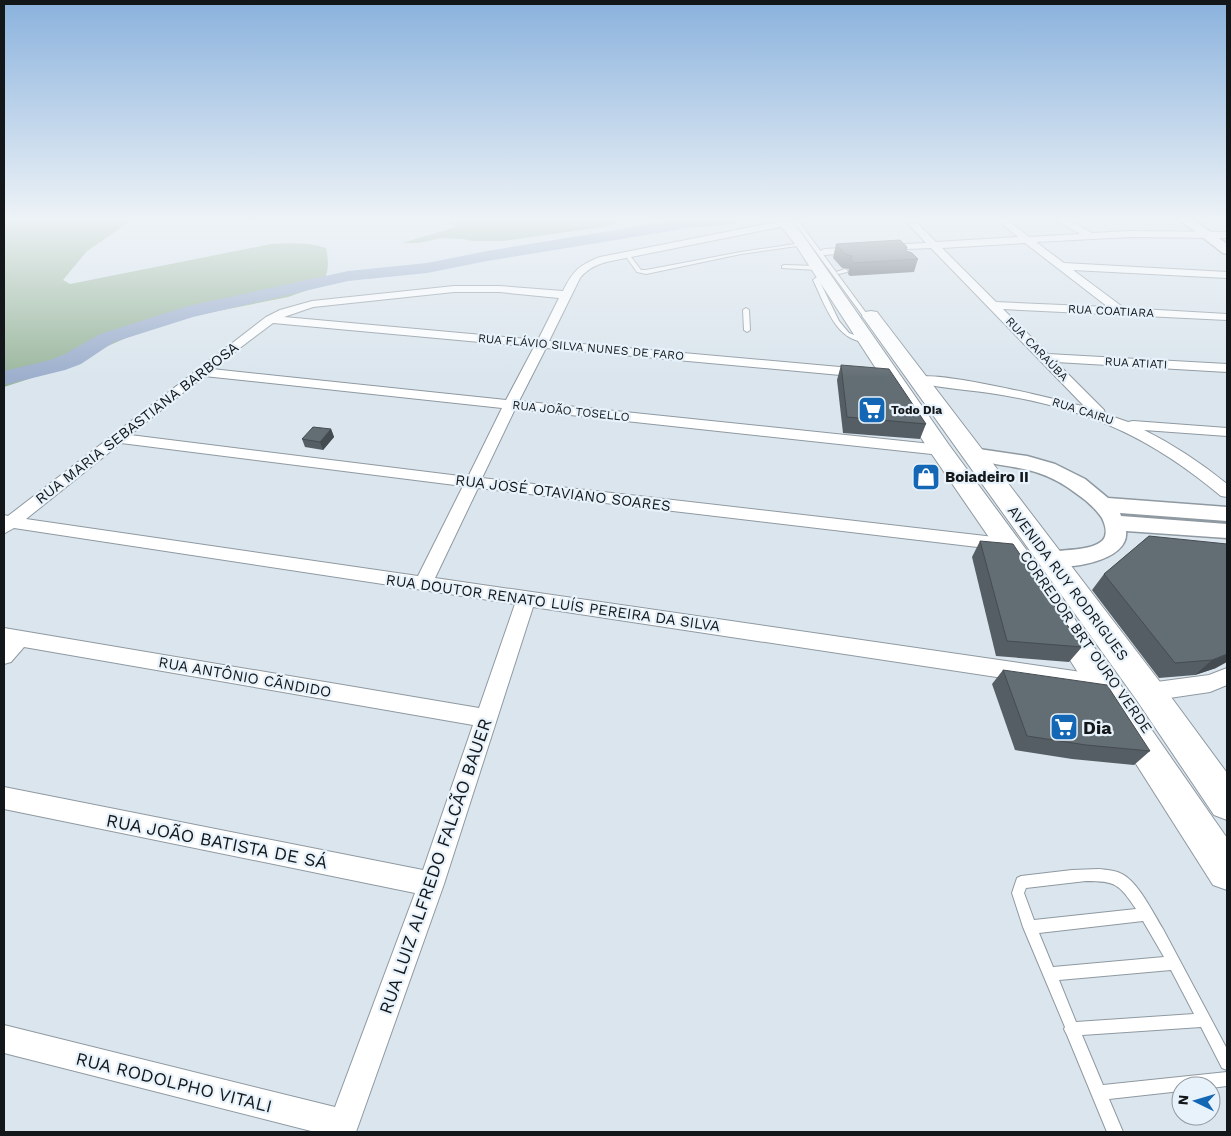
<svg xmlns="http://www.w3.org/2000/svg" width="1231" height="1136" font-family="'Work Sans',sans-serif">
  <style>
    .forest { fill: #9bb79d }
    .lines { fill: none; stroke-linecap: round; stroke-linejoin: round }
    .river { fill: #9dafcd; fill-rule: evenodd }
    .service-casing { stroke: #8f99a1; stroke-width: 2 }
    .minor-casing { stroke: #8f99a1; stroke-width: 2 }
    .tertiary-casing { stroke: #8f99a1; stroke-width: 3 }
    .primary-casing { stroke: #8f99a1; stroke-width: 2 }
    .service { fill: #fff; fill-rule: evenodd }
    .minor { fill: #fff; fill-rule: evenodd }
    .tertiary { fill: #fff; fill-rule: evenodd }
    .primary { fill: #fff; fill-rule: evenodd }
    .wall { fill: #555e64 }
    .shaded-wall { fill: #454c51 }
    .building { fill: #636d74; stroke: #454c51 }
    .labels { text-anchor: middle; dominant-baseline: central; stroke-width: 4.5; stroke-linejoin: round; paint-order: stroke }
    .far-street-label { font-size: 12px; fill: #13171a; stroke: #e7f2fb }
    .far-poi-label { font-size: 12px; font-weight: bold; fill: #13171a; stroke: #e7f2fb; text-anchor: start }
    .street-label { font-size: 15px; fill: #13171a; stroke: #e7f2fb }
    .poi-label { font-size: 15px; font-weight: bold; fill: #13171a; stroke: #e7f2fb; text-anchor: start }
    .near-poi-label { font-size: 18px; font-weight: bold; fill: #13171a; stroke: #e7f2fb; text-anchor: start }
    .near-street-label { font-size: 18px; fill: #13171a; stroke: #e7f2fb }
  </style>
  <rect width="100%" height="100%" fill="#dae5ed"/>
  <g class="forest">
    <path d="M4,219h130l-47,32 -24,29 7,4 201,-40c19,-1 37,-2 55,4 3,15 3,23 -4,37l-34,12 -110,22 -52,19 -82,36 -40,13z"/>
    <polygon points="453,219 615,219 619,222 610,226 503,241 473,241 463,239 441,238 419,243 402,243 456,227 449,223"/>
  </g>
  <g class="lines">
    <polygon class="river" points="683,219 744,219 742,222 736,224 689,228 487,261 427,273 348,281 193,317 114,342 81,364 65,370 4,385 4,371 50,360 65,354 100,334 188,306 348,271 427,263 487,251"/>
    <defs>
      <g id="service">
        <polygon points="792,219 797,219 872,321 872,323 868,323"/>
        <polygon points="802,243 804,243 804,245 741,254 646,274 637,272 624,254 628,253 641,270 646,270 741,252"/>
        <polygon points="784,265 818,266 821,268 818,270 782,268 782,266"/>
        <polygon points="845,269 848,271 847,272 839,274 836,272"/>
        <path d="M821,274l5,1 -7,5 20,41 10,12 19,7v2c-32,1 -43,-38 -55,-62z"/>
        <polygon points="746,308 749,310 750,330 747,332 744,330 743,310"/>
        <polygon points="1033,565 1036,566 1071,614 1073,617 1071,620 1065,620 1030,570 1029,568"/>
        <path d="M1099,869c8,1 16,1 23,5 17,9 31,39 41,55l64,120v21l-5,-2 -21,-41 -119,8 21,50 124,-13v14l-16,2v-2h-30v5l-72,8 14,33h-16l-40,-97 -3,-6 1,-2 -42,-100 -11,-34 5,-15 4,-2 51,-6zM1086,881c30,0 33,3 50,28l-102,11 -10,-27 2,-5zM1143,921l21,36 -111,10 -14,-34zM1171,970l23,44 -118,8 -17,-42z"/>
      </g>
      <g id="minor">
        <path d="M904,219h9l23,23 82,-5 -22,-18h10l23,18 51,-3 -21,-12 -1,-3h9l25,14 38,-2 97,1v6l-97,-1 -94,5 28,21 163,9v6l-154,-8 51,38 103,6v6l-224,-11 45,45 179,10v8l-171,-10 48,48 1,4 23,8 5,-1 94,7v8l-83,-6c30,15 57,33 83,54v13l-6,-1c-68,-57 -130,-86 -219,-101 -28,-5 -59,-6 -87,-13l-1,-3c10,-13 149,22 171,28l-154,-159 -50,2v-4l3,-1 42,-2zM1025,243l83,64 -112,-5 -54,-54z"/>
        <path d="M787,220l5,3 -2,2 -184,37c-10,3 -19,7 -26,16l-31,63 313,28 6,4 -1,3 -5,1 -316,-29 -27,53 422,44 5,2 2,3 -2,3 -5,2 -426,-46 -33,69 521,60 6,2 2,4 -2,4 -6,2 -525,-62 -43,90 667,97 7,3 3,6 -3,6 -7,3 -569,-86 -89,277 -88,248h-41l-311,-79v-28l331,82 80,-214 -411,-84v-22l419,83 50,-145 -449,-78 -13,15 -7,2v-36l475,80 36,-104 -501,-76 -9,5 -1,-18 4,1 258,-199 14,-7 32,-9 142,-15h45l64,5c10,-20 16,-26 37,-34zM454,292h45l60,6 -21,42 -254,-23 29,-10zM273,323l261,24 -28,53 -294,-31zM204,376l298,32 -34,69 -338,-42zM121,443l342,43 -45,90 -392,-57z"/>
        <polygon points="858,247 863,250 861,252 824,255 819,252 824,249"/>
        <polygon points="1227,668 1227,685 1210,692 1149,701 1142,698 1139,692 1142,686 1149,683 1209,675"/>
      </g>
      <g id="tertiary">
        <polygon points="1179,219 1193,219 1227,244 1227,254 1223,253"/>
        <path d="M972,448l55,8 28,8 30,15 23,19 119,9v14l-107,-8 1,3 106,8v14l-101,-7c4,31 -62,40 -83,34l-3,-6 3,-6c16,-4 49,-1 60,-13 5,-6 2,-16 -1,-22 -6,-9 -16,-18 -25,-24 -38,-30 -68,-25 -112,-36l-2,-4 2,-4z"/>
      </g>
      <g id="primary">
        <polygon points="775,219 791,219 807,241 949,445 1039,567 1043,574 1039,581 1029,584 1019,581 929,450 795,244"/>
        <polygon points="871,311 877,312 1160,682 1227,773 1227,820 1214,815 1138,702 865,320 862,316 865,312"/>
        <polygon points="1059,607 1069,611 1227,838 1227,890 1213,885 1049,627 1044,619 1049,611"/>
      </g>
    </defs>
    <use href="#service" class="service-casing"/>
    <use href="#minor" class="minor-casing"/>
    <use href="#tertiary" class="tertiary-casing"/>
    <use href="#primary" class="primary-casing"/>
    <use href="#service" class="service"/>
    <use href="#minor" class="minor"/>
    <use href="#tertiary" class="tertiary"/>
    <use href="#primary" class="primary"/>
  </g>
  <g class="wall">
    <polygon points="836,244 906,251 918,259 914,272 850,276 848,274 849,269 842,268 833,258"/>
    <polygon points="841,365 926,424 920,439 843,433 837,380"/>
    <polygon points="331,429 334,437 323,450 305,447 302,439"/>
    <polygon points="1149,536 1216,668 1195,675 1159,678 1092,590 1104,574"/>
    <polygon points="980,541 1082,647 1069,662 996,656 972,557"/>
    <polygon points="1003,670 1150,751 1134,765 1072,759 1015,750 992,684"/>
  </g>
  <g class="shaded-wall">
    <polygon points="331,429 334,437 323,450 320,442"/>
    <polygon points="1227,654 1227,662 1216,668 1195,675 1212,660"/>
  </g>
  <g class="building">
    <polygon points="900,240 907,247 906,251 912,253 918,259 854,263 851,260 852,256 845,254 836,244"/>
    <polygon points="841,365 889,369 926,424 847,417"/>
    <polygon points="313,427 331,429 320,442 302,439"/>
    <polygon points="1149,536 1227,544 1227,654 1212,660 1175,663 1104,574"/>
    <polygon points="980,541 1013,544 1082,647 1007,641"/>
    <polygon points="1003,670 1107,685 1150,751 1086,745 1027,736"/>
  </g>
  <linearGradient id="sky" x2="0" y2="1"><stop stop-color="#8ab2dd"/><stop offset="0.58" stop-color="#eef3f7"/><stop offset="1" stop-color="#eef3f7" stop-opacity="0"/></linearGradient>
  <rect width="1231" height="378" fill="url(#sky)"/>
  <defs>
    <symbol id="supermarket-square" viewBox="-11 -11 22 22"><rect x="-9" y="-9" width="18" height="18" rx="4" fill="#1367b5" stroke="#e7f2fb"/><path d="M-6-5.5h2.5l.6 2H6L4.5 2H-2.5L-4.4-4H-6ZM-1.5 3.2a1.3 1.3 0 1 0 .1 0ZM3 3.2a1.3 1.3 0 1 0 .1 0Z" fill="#fff"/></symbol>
    <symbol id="shop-square" viewBox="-11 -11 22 22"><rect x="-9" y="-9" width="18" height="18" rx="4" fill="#1367b5" stroke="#e7f2fb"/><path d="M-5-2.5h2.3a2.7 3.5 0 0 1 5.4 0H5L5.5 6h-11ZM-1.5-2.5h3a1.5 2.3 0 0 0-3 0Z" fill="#fff"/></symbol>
  </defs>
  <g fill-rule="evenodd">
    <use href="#supermarket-square" x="856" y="394" width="32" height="32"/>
    <use href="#shop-square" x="910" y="461" width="32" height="32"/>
    <use href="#supermarket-square" x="1048" y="711" width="32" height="32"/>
  </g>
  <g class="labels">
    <g class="far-street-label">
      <text transform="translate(1111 311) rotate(3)">RUA COATIARA</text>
      <text transform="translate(581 347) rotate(5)">RUA FLÁVIO SILVA NUNES DE FARO</text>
      <text transform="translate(1037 349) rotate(46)">RUA CARAÚBA</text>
      <text transform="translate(1136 363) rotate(3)">RUA ATIATI</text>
      <text transform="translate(571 411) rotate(6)">RUA JOÃO TOSELLO</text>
      <text transform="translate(1083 411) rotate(18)">RUA CAIRU</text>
    </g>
    <g class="far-poi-label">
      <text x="891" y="410">Todo Dia</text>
    </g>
    <g class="street-label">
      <text transform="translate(137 423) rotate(-38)">RUA MARIA SEBASTIANA BARBOSA</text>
      <text transform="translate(563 493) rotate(7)">RUA JOSÉ OTAVIANO SOARES</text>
      <text transform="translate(1068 583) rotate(53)">AVENIDA RUY RODRIGUES</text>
      <text transform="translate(553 603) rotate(8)">RUA DOUTOR RENATO LUÍS PEREIRA DA SILVA</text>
      <text transform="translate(1086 642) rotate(55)">CORREDOR BRT OURO VERDE</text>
      <text transform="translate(245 677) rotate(10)">RUA ANTÔNIO CÃNDIDO</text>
    </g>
    <g class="poi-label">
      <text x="945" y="477">Boiadeiro II</text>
    </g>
    <g class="near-poi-label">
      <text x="1083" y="727">Dia</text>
    </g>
    <g class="near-street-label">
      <text transform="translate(217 841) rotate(11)">RUA JOÃO BATISTA DE SÁ</text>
      <text transform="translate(435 866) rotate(-71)">RUA LUIZ ALFREDO FALCÃO BAUER</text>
      <text transform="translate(174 1082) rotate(14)">RUA RODOLPHO VITALI</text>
    </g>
  </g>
  <rect width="1231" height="1136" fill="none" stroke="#13171a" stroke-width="10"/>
  <g transform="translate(1196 1101) rotate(275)"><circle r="24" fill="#e7f2fb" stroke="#929aa1"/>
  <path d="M0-4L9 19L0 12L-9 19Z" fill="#1367b5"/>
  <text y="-8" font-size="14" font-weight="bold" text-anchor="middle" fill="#13171a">N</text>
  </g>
</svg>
